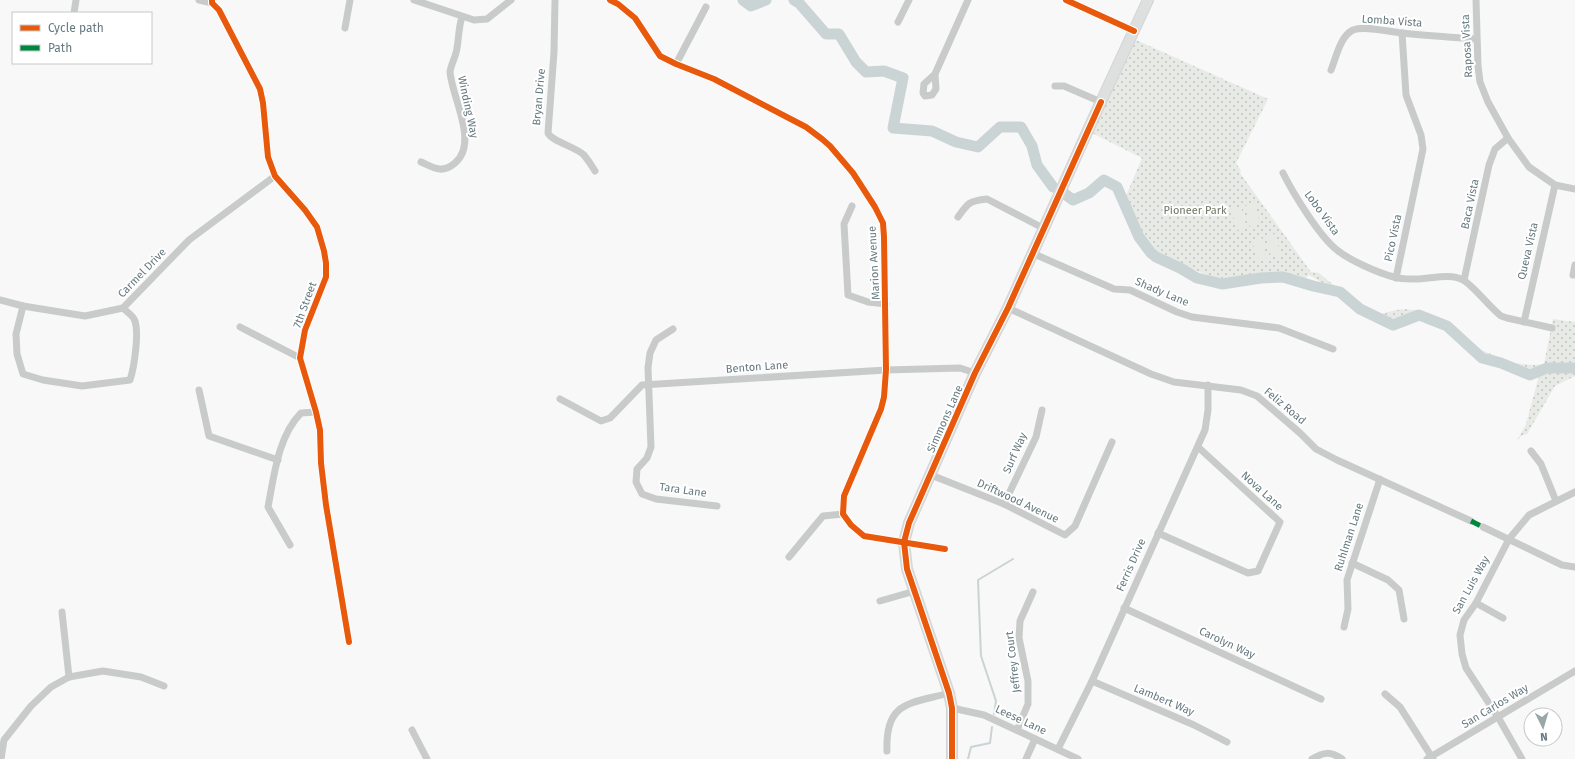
<svg xmlns="http://www.w3.org/2000/svg" width="1575" height="759" font-family="'Fira Sans',sans-serif">
  <style>
    .park { fill: url(#park-dots) }
    .pitch { fill: #e8eae6 }
    .lines { fill: none; stroke-linecap: round; stroke-linejoin: round }
    .stream { stroke: #cad4d5; stroke-width: 2 }
    .river { stroke: #cad4d5; stroke-width: 11 }
    .secondary-casing { stroke: #d3d4d5; stroke-width: 12 }
    .street { stroke: #c9cbcb; stroke-width: 7 }
    .secondary { stroke: #dedfdf; stroke-width: 10 }
    .quiet { stroke: #00873e; stroke-width: 5; stroke-dasharray: 10 5; stroke-linecap: butt }
    .cycleway-casing { stroke: #fff; stroke-width: 8 }
    .cycleway { stroke: #e8590c; stroke-width: 6 }
    .labels { text-anchor: middle; dominant-baseline: central; stroke-width: 4; stroke-linejoin: round; paint-order: stroke }
    .street-label { font-size: 11px; fill: #667a80; stroke: #fff }
    .park-label { font-size: 11px; fill: #6c7865; stroke: #fff }
  </style>
  <defs>
    <pattern id="park-dots" width="8" height="8" patternUnits="userSpaceOnUse"><rect width="8" height="8" fill="#e8eae6"/><path d="M2 2h.1M6 6h.1" fill="none" stroke="#c0c3c0" stroke-width="1.8" stroke-linecap="round"/></pattern>
  </defs>
  <rect width="100%" height="100%" fill="#f8f8f8"/>
  <g class="park">
    <path d="M1136,40l132,59 -32,64 5,8 -1,2 71,99 8,1 29,24 30,18c13,-4 28,-9 40,-3l-6,9 -34,-5 -69,-41 -6,6 -7,-2 -61,2 -22,-4 -21,-8 -23,-3 -18,-13 -11,-23 -13,-10 -4,-17 19,-45 -50,-25z"/>
    <path d="M1430,315l14,5 12,8 13,16 12,6 33,13 20,2 10,-1 9,-45 22,3v54l-20,10 -28,48 -6,2 -4,5 9,-17 13,-48 -2,-5c-29,-9 -56,-18 -83,-33l1,-3z"/>
  </g>
  <g class="pitch">
    <polygon points="1255,203 1260,224 1250,227 1245,206"/>
    <polygon points="1241,207 1247,228 1237,230 1231,209"/>
    <polygon points="1275,234 1281,255 1271,257 1266,236"/>
    <polygon points="1262,238 1267,259 1258,261 1252,240"/>
  </g>
  <g class="lines">
    <g class="stream">
      <polyline points="994,714 996,701 981,656 978,580 1013,559"/>
      <polyline points="968,759 971,747 990,743 992,727"/>
    </g>
    <g class="river">
      <polyline points="743,0 751,6 766,0"/>
      <polyline points="794,0 799,3 826,34 839,34 856,62 866,72 884,71 903,78 893,128 932,131 956,142 978,147 1000,127 1021,127 1032,146 1037,165 1053,187"/>
      <polyline points="1065,194 1073,200 1089,193 1104,180 1117,187 1139,237 1151,253 1156,257 1180,268 1197,278 1222,284 1261,278 1283,277 1313,286 1340,292 1360,309 1393,325 1419,315 1447,326 1482,358 1501,363 1530,375 1547,368 1575,368"/>
    </g>
    <defs>
      <polyline id="secondary" points="952,759 952,708 949,693 907,569 904,542 909,523 975,373 1008,308 1093,119 1148,0"/>
    </defs>
    <use href="#secondary" class="secondary-casing"/>
    <g class="street">
      <polyline points="199,0 212,3"/>
      <polyline points="212,0 212,3 219,10 260,89 263,103 268,157 275,176 305,210 317,227 324,251 326,263 326,277 305,330 300,358 316,412 320,430 321,463 326,505 349,642"/>
      <polyline points="414,0 474,20 487,19 511,0"/>
      <path d="M555,0l-1,52 -6,81c3,8 28,14 36,22 4,5 8,11 11,16"/>
      <polyline points="610,0 618,4 635,18 660,56 676,64 714,79 806,127 822,139 830,146 853,173 875,207 883,223 884,237 886,370 884,397 881,409 844,496 843,514 851,525 864,536 945,549"/>
      <polyline points="1066,0 1134,31"/>
      <polyline points="1476,0 1478,66 1480,82 1488,102 1508,138 1529,167 1555,185 1575,189"/>
      <polyline points="74,13 76,0"/>
      <polyline points="898,22 909,0"/>
      <polyline points="345,28 350,0"/>
      <polyline points="676,64 706,7"/>
      <path d="M1331,70c5,-12 9,-34 22,-40 12,-5 36,2 49,3 25,3 50,4 74,6"/>
      <polyline points="935,74 936,89 932,95 925,96 923,93 924,84 935,74 968,0"/>
      <polyline points="1055,86 1064,86 1101,102"/>
      <path d="M421,162c13,6 21,12 34,1 24,-20 -3,-65 -5,-91 1,-7 4,-12 6,-19 3,-12 2,-24 6,-36"/>
      <path d="M1283,173c10,20 36,63 54,77 12,10 41,23 57,27 6,2 12,2 18,2 16,1 37,-7 51,1 11,6 26,27 38,36l6,2 45,10"/>
      <polyline points="852,206 844,224 848,295 868,302 886,304"/>
      <path d="M958,217c10,-14 11,-16 29,-18l56,29"/>
      <polyline points="1032,253 1114,289 1130,290 1177,312 1192,317 1279,328 1333,349"/>
      <polyline points="1575,265 1573,275 1575,275"/>
      <polyline points="1396,278 1423,149 1421,135 1406,95 1402,33"/>
      <polyline points="1464,280 1489,165 1495,149 1508,138"/>
      <polyline points="0,300 23,306 85,316 123,308 189,240 275,176"/>
      <path d="M23,306l-7,28 1,20 6,20 20,6 39,6 48,-6c4,-12 10,-50 4,-61 -2,-4 -8,-8 -11,-11"/>
      <polyline points="1008,308 1151,374 1174,382 1241,390 1257,396 1300,433 1316,449 1337,460 1471,521"/>
      <polyline points="1524,322 1555,185"/>
      <polyline points="240,327 300,358"/>
      <polyline points="673,329 656,340 650,353 648,368 651,447 647,458 637,469 636,482 642,494 656,499 717,506"/>
      <polyline points="199,390 209,436 278,460"/>
      <polyline points="560,399 601,421 610,418 642,385 886,370 960,368 975,373"/>
      <polyline points="1531,451 1541,464 1556,501"/>
      <polyline points="931,475 1004,504 1065,535 1075,526 1112,442"/>
      <polyline points="1004,504 1036,437 1042,410"/>
      <polyline points="1483,527 1562,565 1575,567"/>
      <polyline points="1158,533 1248,573 1258,571 1280,522 1198,447"/>
      <path d="M290,545l-22,-38c6,-31 10,-71 33,-94l15,-1"/>
      <polyline points="789,557 823,516 843,514"/>
      <polyline points="1352,563 1388,580 1399,590 1404,619"/>
      <polyline points="880,601 915,591"/>
      <polyline points="1476,603 1503,618"/>
      <polyline points="1124,608 1321,699"/>
      <polyline points="62,612 69,677"/>
      <polyline points="1344,627 1348,609 1347,580 1380,479"/>
      <polyline points="1092,681 1194,725 1227,742"/>
      <polyline points="1385,694 1400,707 1433,759"/>
      <polyline points="952,708 984,715 1078,759"/>
      <polyline points="412,730 427,759"/>
      <polyline points="1017,730 1028,704 1028,681 1019,638 1020,621 1033,592"/>
      <polyline points="1058,749 1092,681 1205,430 1208,410 1208,385"/>
      <path d="M887,751c-2,-50 23,-47 62,-58"/>
      <polyline points="1,759 4,740 31,706 51,687 69,677 103,671 141,677 164,686"/>
      <polyline points="1026,759 1035,739"/>
      <path d="M1312,759c12,-7 18,-8 30,0"/>
      <polyline points="1427,759 1575,671"/>
      <polyline points="1522,759 1498,717 1466,668 1462,654 1460,635 1464,620 1476,603 1509,539 1529,515 1575,492"/>
    </g>
    <use href="#secondary" class="secondary"/>
    <polyline class="quiet" points="1471,521 1483,527"/>
    <defs>
      <g id="cycleway">
        <polyline points="212,0 212,3 219,10 260,89 263,103 268,157 275,176 305,210 317,227 324,251 326,263 326,277 305,330 300,358 316,412 320,430 321,463 326,505 349,642"/>
        <polyline points="610,0 618,4 635,18 660,56 676,64 714,79 806,127 822,139 830,146 853,173 875,207 883,223 884,237 886,370 884,397 881,409 844,496 843,514 851,525 864,536 945,549"/>
        <polyline points="1066,0 1134,31"/>
        <polyline points="952,759 952,708 949,693 907,569 904,542 909,523 975,373 1008,308 1101,102"/>
      </g>
    </defs>
    <use href="#cycleway" class="cycleway-casing"/>
    <use href="#cycleway" class="cycleway"/>
  </g>
  <g class="labels">
    <g class="street-label">
      <text transform="translate(1392 21) rotate(4)">Lomba Vista</text>
      <text transform="translate(1467 46) rotate(-93)">Raposa Vista</text>
      <text transform="translate(539 97) rotate(-85)">Bryan Drive</text>
      <text transform="translate(468 107) rotate(78)">Winding Way</text>
      <text transform="translate(1470 204) rotate(-78)">Baca Vista</text>
      <text transform="translate(1322 213) rotate(54)">Lobo Vista</text>
      <text transform="translate(1393 238) rotate(-78)">Pico Vista</text>
      <text transform="translate(1528 251) rotate(-77)">Queva Vista</text>
      <text transform="translate(874 263) rotate(-93)">Marion Avenue</text>
      <text transform="translate(142 273) rotate(-46)">Carmel Drive</text>
      <text transform="translate(1162 292) rotate(23)">Shady Lane</text>
      <text transform="translate(305 305) rotate(-70)">7th Street</text>
      <text transform="translate(757 367) rotate(-4)">Benton Lane</text>
      <text transform="translate(1285 406) rotate(40)">Feliz Road</text>
      <text transform="translate(945 419) rotate(-66)">Simmons Lane</text>
      <text transform="translate(1015 453) rotate(-66)">Surf Way</text>
      <text transform="translate(683 490) rotate(8)">Tara Lane</text>
      <text transform="translate(1262 491) rotate(42)">Nova Lane</text>
      <text transform="translate(1018 501) rotate(25)">Driftwood Avenue</text>
      <text transform="translate(1349 537) rotate(-72)">Ruhlman Lane</text>
      <text transform="translate(1131 565) rotate(-66)">Ferris Drive</text>
      <text transform="translate(1471 585) rotate(-61)">San Luis Way</text>
      <text transform="translate(1227 643) rotate(25)">Carolyn Way</text>
      <text transform="translate(1013 662) rotate(-97)">Jeffrey Court</text>
      <text transform="translate(1164 700) rotate(23)">Lambert Way</text>
      <text transform="translate(1495 706) rotate(-31)">San Carlos Way</text>
      <text transform="translate(1021 720) rotate(25)">Leese Lane</text>
    </g>
    <g class="park-label">
      <text x="1195" y="210">Pioneer Park</text>
    </g>
  </g>
  <rect x="12" y="12" width="140" height="52" fill="#ffffff" stroke="#c2cacc"/>
  <rect x="20" y="25" width="20" height="6" fill="#e8590c" stroke="#c2cacc"/>
  <text x="48" y="32" font-size="12" fill="#667a80">Cycle path</text>
  <rect x="20" y="45" width="20" height="6" fill="#00873e" stroke="#c2cacc"/>
  <text x="48" y="52" font-size="12" fill="#667a80">Path</text>
  <g transform="translate(1543 727) rotate(175)"><circle r="19" fill="#ffffff" stroke="#c2cacc"/>
  <path d="M0-3L7 15L0 10L-7 15Z" fill="#99a6aa"/>
  <text y="-6" font-size="11" font-weight="bold" text-anchor="middle" fill="#667a80">N</text>
  </g>
</svg>
